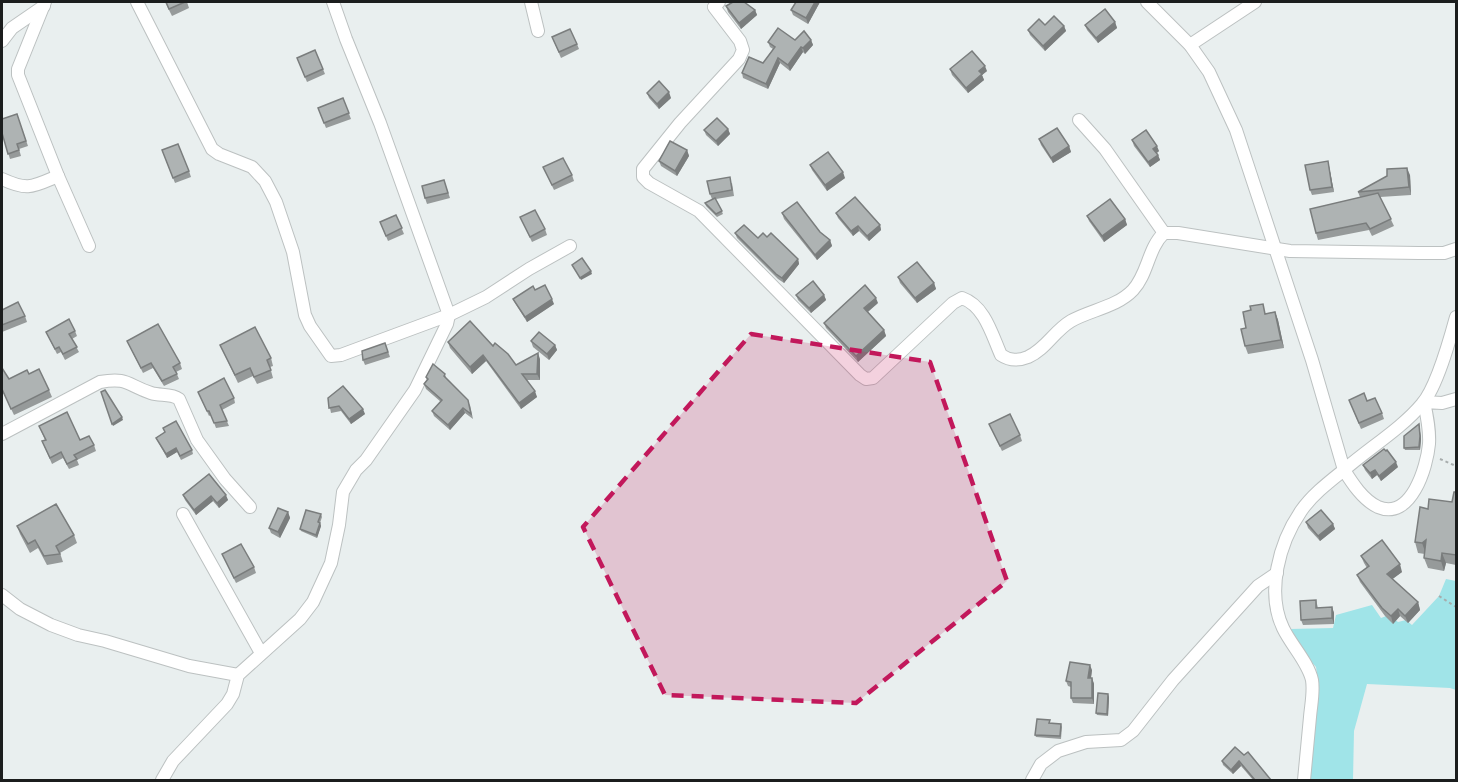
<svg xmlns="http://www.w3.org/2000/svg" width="1458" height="782" font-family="'Exo 2',sans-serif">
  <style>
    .green { fill: #a0e4e8 }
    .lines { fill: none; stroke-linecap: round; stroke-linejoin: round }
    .minor-casing { stroke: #bcc1c1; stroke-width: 14 }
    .path { stroke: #a7acac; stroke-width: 2; stroke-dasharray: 3 3; stroke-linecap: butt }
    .minor { stroke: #fff; stroke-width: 12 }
    .wall { fill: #969a9a }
    .shaded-wall { fill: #7a7d7d }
    .building { fill: #aeb3b3; stroke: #7a7d7d; stroke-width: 1.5 }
    .marked { fill: #c2185b; fill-opacity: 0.2; stroke: #c2185b; stroke-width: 4.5; stroke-dasharray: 12 8; stroke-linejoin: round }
  </style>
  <rect width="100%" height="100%" fill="#e9efef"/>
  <polygon class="green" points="1446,579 1456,581 1456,690 1450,688 1367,684 1354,731 1353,780 1309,780 1318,681 1316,667 1300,649 1290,629 1333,628 1336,615 1372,605 1381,618 1389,615 1398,622 1406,620 1412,625 1439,596"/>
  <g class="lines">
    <defs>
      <g id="minor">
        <polyline points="45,2 18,69 18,75 58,176 89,246"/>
        <polyline points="137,2 212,149 219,154 252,167 265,181 276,202 293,252 305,315 310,326 331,356 341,355 449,315 486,297 529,269 570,246"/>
        <polyline points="531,2 538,31"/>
        <path d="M719,2l-5,5 26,34 3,9 -4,9 -59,64 -37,46v8l6,6 50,28 161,164 6,4 7,-1 80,-75 9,-5c23,8 30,37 39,57 9,6 17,6 27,2 18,-8 26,-26 43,-36 19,-11 46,-14 62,-31 15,-16 15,-42 31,-57h14l112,18 129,2h25l12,-4"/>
        <path d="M1147,2l43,43 19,27 27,58 76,230 32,110c25,-22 57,-41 78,-66 15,-17 28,-65 34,-87"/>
        <polyline points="2,41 12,28 44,6"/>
        <polyline points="1190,45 1255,2"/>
        <polyline points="1079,120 1105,149 1164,233"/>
        <path d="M2,179c26,12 30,8 56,-3"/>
        <path d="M2,434l98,-52c28,-5 27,3 51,11 9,3 20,0 28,6l18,41 28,39 25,28"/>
        <polyline points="183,514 261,653"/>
        <polyline points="2,595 20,609 51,625 78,635 105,641 189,666 238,675"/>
        <polyline points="162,780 173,761 227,704 233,694 238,675 300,619 313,602 331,563 339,525 343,492 356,470 366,460 415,390 447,324 449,315 380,123 346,39 333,2"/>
        <polyline points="1032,780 1041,764 1058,751 1086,742 1121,740 1133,731 1173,680 1258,586 1277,573"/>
        <path d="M1304,780c2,-21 4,-42 6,-63 1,-12 4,-25 2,-37 -4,-18 -21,-35 -29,-52 -17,-36 -4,-85 18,-117 11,-16 28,-29 43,-41 8,13 19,30 34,37 33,14 49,-40 51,-63 1,-14 -2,-28 -5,-42l18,1 14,-4"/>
      </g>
    </defs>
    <use href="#minor" class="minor-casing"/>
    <g class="path">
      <polyline points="1440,459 1456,466"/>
      <polyline points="1439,596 1456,607"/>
    </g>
    <use href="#minor" class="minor"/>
  </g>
  <g class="wall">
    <polygon points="165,2 187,2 189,8 172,16"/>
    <polygon points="796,2 820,2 808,24 793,15 791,10"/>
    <polygon points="726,6 755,10 757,15 741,29 728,12"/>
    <polygon points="1115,22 1117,28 1098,43 1087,30 1085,25"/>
    <polygon points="1045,25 1064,26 1066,31 1045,51 1030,35 1028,30"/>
    <polygon points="552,37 577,44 579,49 561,58"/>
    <polygon points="811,40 813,45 805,54 803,52 790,71 780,63 768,89 743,78 742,73 763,63 773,49 770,47 768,42"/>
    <polygon points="315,50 325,74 307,82 297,58"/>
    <polygon points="950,69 987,71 982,75 984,80 968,93 952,75"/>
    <polygon points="647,93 671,98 659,109 649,98"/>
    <polygon points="343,98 351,119 326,128 318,108"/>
    <polygon points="17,114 28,146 19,149 21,156 10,159 2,133"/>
    <polygon points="728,129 730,134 718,146 706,135 704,130"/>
    <polygon points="1039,139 1069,146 1071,152 1053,163 1041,145"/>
    <polygon points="1132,140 1159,151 1157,153 1160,160 1150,167 1134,146"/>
    <polygon points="162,150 189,171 191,177 175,183"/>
    <polygon points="687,150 689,156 677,176 661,166 659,161"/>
    <polygon points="810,165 845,178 827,191 812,170"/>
    <polygon points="1329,166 1334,192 1312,195 1310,190"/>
    <polygon points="543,167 572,175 574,181 554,190"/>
    <polygon points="1410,175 1411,195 1380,197 1394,226 1372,236 1369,230 1318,240 1316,233 1360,197 1358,192"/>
    <polygon points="444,180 450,198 427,204 425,198"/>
    <polygon points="732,183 734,196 716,199 723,214 717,217 706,206 705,203 715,199 712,199 710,194"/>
    <polygon points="782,213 820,232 830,240 832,246 817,260 784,219"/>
    <polygon points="836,213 880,225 881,230 869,241 859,231 853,236 838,218"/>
    <polygon points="396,215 404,234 388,241 380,222"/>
    <polygon points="1087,216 1125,219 1127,225 1104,242 1089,221"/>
    <polygon points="520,217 545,229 547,235 532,242"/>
    <polygon points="735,233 758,238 767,237 798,259 799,264 784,283 778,279 737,238"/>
    <polygon points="898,277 934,283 936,289 917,303 900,283"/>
    <polygon points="796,295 824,295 826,300 811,313 798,300"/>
    <polygon points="513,299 554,304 527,322 515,303"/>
    <polygon points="878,303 868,312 884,330 886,336 858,362 826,328 824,323"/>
    <polygon points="2,310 25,316 27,322 2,332"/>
    <polygon points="1275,312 1278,320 1284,348 1248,354 1245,346 1266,314"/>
    <polygon points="75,331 77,336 72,339 79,352 65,360 61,352 57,354 46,332"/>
    <polygon points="127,341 180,363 182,369 176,372 179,379 164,386 153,368 143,373"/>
    <polygon points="531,341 555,345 557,350 549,360 533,347"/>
    <polygon points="448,342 493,346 516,365 540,359 540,380 527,380 537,397 521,409 486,361 472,374 450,348"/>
    <polygon points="385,343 390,357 365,365 363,360"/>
    <polygon points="220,345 271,358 273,366 270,367 273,378 257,384 253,376 238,383"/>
    <polygon points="2,368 9,379 29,374 49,390 52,397 14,415 2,390"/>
    <polygon points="445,374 446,378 470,405 473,419 465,413 450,430 434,416 432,411 441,402 426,389 424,384 427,380 426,377"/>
    <polygon points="198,392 234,398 235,403 222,410 229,426 216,428 211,415 209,416"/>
    <polygon points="328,398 365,414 351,424 341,411 331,413"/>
    <polygon points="1367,401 1382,413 1384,419 1361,429 1351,405"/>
    <polygon points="989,424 1020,435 1022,441 1002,451"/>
    <polygon points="1419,424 1421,439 1420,450 1405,450 1404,448"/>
    <polygon points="39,426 94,445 96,451 77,460 79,465 69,469 63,458 52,464 42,441 45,440"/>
    <polygon points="163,428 192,450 193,454 181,460 177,452 167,458 156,438 165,432"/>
    <polygon points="1363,465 1398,467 1381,481 1377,475 1372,479 1365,470"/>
    <polygon points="209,474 228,500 219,508 213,501 196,515 185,500 183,495"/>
    <polygon points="1456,492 1456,565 1446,563 1444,571 1428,568 1424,558 1425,554 1418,553 1415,542 1452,502"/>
    <polygon points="288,512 290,518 280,538 271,533 269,528"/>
    <polygon points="321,514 322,517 320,523 321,526 317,538 301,531 300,529"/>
    <polygon points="1306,522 1333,524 1335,529 1320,541 1308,528"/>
    <polygon points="17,526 74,535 77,543 60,553 63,562 47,565 38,548 30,553 20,534"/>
    <polygon points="222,554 254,567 256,573 236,583"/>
    <polygon points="1361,556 1402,572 1392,579 1418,602 1420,610 1408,623 1400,616 1393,624 1385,616 1360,582 1357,575 1367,568 1364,563"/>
    <polygon points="1316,600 1318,608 1332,607 1334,613 1334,624 1303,625 1301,620"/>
    <polygon points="1092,670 1091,678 1092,678 1094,684 1094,704 1073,703 1071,698 1071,687 1068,686 1066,681"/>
    <polygon points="1109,697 1108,716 1097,715 1096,713"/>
    <polygon points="1051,723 1061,724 1062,727 1061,739 1036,737 1035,735"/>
    <polygon points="1235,747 1271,780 1253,780 1241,766 1233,774 1223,765 1222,761"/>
  </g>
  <g class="shaded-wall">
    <polygon points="815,2 820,2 808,24 806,18"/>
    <polygon points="755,10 757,15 741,29 739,23"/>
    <polygon points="1115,22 1117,28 1098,43 1096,38"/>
    <polygon points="1064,26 1066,31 1045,51 1043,46"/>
    <polygon points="811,40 813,45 805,54 803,48"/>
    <polygon points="801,47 803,52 790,71 788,65"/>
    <polygon points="778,58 780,63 768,89 766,84"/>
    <polygon points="985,66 987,71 982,75 984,80 968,93 966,88 979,71"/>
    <polygon points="669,92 671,98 659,109 657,104"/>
    <polygon points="728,129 730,134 718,146 716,141"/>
    <polygon points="1069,146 1071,152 1053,163 1051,158"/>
    <polygon points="1157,146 1159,151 1155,154 1153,149"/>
    <polygon points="687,150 689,156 677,176 675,171"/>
    <polygon points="1158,155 1160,160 1150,167 1148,162"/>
    <polygon points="1328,161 1329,166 1334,192 1332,187"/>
    <polygon points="1407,168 1410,175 1411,195 1409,187"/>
    <polygon points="843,172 845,178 827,191 825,185"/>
    <polygon points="1125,219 1127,225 1104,242 1102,236"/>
    <polygon points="880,225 881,230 869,241 867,236"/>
    <polygon points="858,226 859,231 853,236 851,231"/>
    <polygon points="830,240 832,246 817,260 815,255"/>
    <polygon points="798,259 799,264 784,283 782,278"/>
    <polygon points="591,271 592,274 581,280 580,278"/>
    <polygon points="934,283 936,289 917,303 915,298"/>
    <polygon points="824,295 826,300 811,313 809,308"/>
    <polygon points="876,298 878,303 866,313 864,308"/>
    <polygon points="552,299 554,304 527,322 525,317"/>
    <polygon points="1275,312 1278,320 1284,348 1281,340"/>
    <polygon points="884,330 886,336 858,362 856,356"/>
    <polygon points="555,345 557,350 549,360 547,354"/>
    <polygon points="538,353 540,359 540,380 537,374"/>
    <polygon points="483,355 486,361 472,374 470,367"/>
    <polygon points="535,391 537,397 521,409 519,403"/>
    <polygon points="463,408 465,413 450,430 448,425"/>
    <polygon points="363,409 365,414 351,424 349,419"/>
    <polygon points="122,417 123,420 113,426 112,424"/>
    <polygon points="1419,424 1421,439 1420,450 1419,447"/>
    <polygon points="176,448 177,452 167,458 166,454"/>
    <polygon points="1396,462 1398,467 1381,481 1379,476"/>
    <polygon points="1375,470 1377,475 1372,479 1370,473"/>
    <polygon points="226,495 228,500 219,508 217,503"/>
    <polygon points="211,496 213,501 196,515 194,510"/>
    <polygon points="288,512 290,518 280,538 278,532"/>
    <polygon points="320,523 321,526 317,538 316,535"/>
    <polygon points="1333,524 1335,529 1320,541 1318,536"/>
    <polygon points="1426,540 1426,554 1422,543"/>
    <polygon points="1442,553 1446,563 1444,571 1441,561"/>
    <polygon points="1400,564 1402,572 1390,581 1387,574"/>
    <polygon points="1418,602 1420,610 1408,623 1405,616"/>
    <polygon points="1332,607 1334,613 1334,624 1332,618"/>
    <polygon points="1398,609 1400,616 1393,624 1391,616"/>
    <polygon points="1090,665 1092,670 1090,684 1088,678"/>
    <polygon points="1092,678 1094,684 1094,704 1092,698"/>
    <polygon points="1108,694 1109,697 1108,716 1107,714"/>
    <polygon points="1239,761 1241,766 1233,774 1231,770"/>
  </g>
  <g class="building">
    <polygon points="166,2 185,2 169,9"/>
    <polygon points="733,2 744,2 755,10 739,23 726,6"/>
    <polygon points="796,2 815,2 806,18 791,10"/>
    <polygon points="1105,9 1115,22 1096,38 1085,25"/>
    <polygon points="1054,16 1064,26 1043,46 1028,30 1039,19 1045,25"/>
    <polygon points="778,28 795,40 804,31 811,40 803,48 801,47 788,65 778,58 766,84 742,73 749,57 763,63 775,47 768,42"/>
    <polygon points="570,29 577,44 559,52 552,37"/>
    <polygon points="315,50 323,69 305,77 297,58"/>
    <polygon points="972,51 985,66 979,71 982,74 966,88 950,69"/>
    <polygon points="659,81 669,92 657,104 647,93"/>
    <polygon points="343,98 349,113 324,123 318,108"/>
    <polygon points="17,114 26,141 17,144 19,150 8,154 2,133 2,119"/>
    <polygon points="717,118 728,129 716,141 704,130"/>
    <polygon points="1057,128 1069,146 1051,158 1039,139"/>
    <polygon points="1146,130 1157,146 1153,149 1158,155 1148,162 1132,140"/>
    <polygon points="670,141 687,150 675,171 659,161"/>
    <polygon points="178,144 189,171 173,178 162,150"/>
    <polygon points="828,152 843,172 825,185 810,165"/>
    <polygon points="563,158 572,175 552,185 543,167"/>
    <polygon points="1328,161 1332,187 1310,190 1305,165"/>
    <polygon points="1407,168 1409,187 1358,192 1387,176 1387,169"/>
    <polygon points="730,177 732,190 710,194 707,181"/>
    <polygon points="444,180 448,193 425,198 422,186"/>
    <polygon points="1378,193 1391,219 1370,229 1366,223 1316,233 1310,209"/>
    <polygon points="855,197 880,225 867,236 858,226 851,231 836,213"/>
    <polygon points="715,198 722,211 716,214 705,203"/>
    <polygon points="1110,199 1125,219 1102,236 1087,216"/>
    <polygon points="797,202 820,232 830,240 815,255 782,213"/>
    <polygon points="535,210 545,229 530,237 520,217"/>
    <polygon points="396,215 402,228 386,236 380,222"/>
    <polygon points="744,225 758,238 763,233 767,237 771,233 798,259 782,278 776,274 735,233"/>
    <polygon points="582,258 591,271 580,278 572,265"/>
    <polygon points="917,262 934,283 915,298 898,277"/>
    <polygon points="813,281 824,295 809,308 796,295"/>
    <polygon points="545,285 552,299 525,317 513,299 533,286 535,290"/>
    <polygon points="865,285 876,298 864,308 884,330 856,356 824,323"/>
    <polygon points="18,302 25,316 2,325 2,310"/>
    <polygon points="1263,304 1265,314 1275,312 1281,340 1245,346 1241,329 1246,328 1243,312 1251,310 1250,306"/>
    <polygon points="69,319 75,331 69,334 77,347 63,354 59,347 55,349 46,332"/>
    <polygon points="470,321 493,346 495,343 508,354 516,365 538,353 537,374 522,374 535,391 519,403 483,355 470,367 448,342"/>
    <polygon points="158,324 180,363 173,367 177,374 162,381 151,363 141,368 127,341"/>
    <polygon points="255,327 271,358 267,360 271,370 254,377 250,368 235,375 220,345"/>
    <polygon points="539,332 555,345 547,354 531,341"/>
    <polygon points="385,343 388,352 363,360 362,351"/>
    <polygon points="433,364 445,374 444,376 468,400 471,414 463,408 448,425 432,411 442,400 424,384 428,379 426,377"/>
    <polygon points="2,368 9,379 27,370 29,374 39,369 49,390 11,409 2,389"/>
    <polygon points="224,378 234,398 220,405 227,421 214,423 209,411 207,411 198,392"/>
    <polygon points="343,386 363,409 349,419 339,406 329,408 328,398"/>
    <polygon points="105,390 122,417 112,424 101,392"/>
    <polygon points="1364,393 1367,401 1375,398 1382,413 1359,423 1349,400"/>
    <polygon points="67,412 80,440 89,436 94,445 74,455 77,459 67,464 61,452 50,458 42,441 46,440 39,426"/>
    <polygon points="1010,414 1020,435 1000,446 989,424"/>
    <polygon points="176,421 192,450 180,456 176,448 166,454 156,438 165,432 163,428"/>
    <polygon points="1419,424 1420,436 1419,447 1404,448 1404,436"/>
    <polygon points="1384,449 1386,451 1387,450 1396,462 1379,476 1375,470 1370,473 1363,465"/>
    <polygon points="209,474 226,495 217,503 211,496 194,510 183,495"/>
    <polygon points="1454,492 1456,492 1456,555 1442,553 1441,561 1424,558 1426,540 1422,543 1415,542 1420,507 1428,509 1429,499 1452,502"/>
    <polygon points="56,504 74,535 56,546 60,554 44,556 35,540 28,544 17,526"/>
    <polygon points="278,508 288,512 278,532 269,528"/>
    <polygon points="306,510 321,514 318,522 320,523 316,535 300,529"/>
    <polygon points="1321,510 1333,524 1318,536 1306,522"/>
    <polygon points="1382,540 1400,564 1387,574 1418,602 1405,616 1398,609 1391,616 1382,608 1357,575 1369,566 1361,556"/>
    <polygon points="241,544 254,567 234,578 222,554"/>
    <polygon points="1316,600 1316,608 1332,607 1332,618 1301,620 1300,601"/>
    <polygon points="1070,662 1090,665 1088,678 1092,678 1092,698 1071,698 1071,682 1066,681"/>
    <polygon points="1098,693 1108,694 1107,714 1096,713"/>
    <polygon points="1037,719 1050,720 1049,723 1061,724 1060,736 1035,735"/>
    <polygon points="1235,747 1244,755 1248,752 1271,780 1255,780 1239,761 1231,770 1222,761"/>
  </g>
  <path class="marked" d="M751,334l179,28 77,219 -151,122 -191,-8 -82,-168z"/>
  <rect width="1458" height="782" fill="none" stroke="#1b1d1d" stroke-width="6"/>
</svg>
